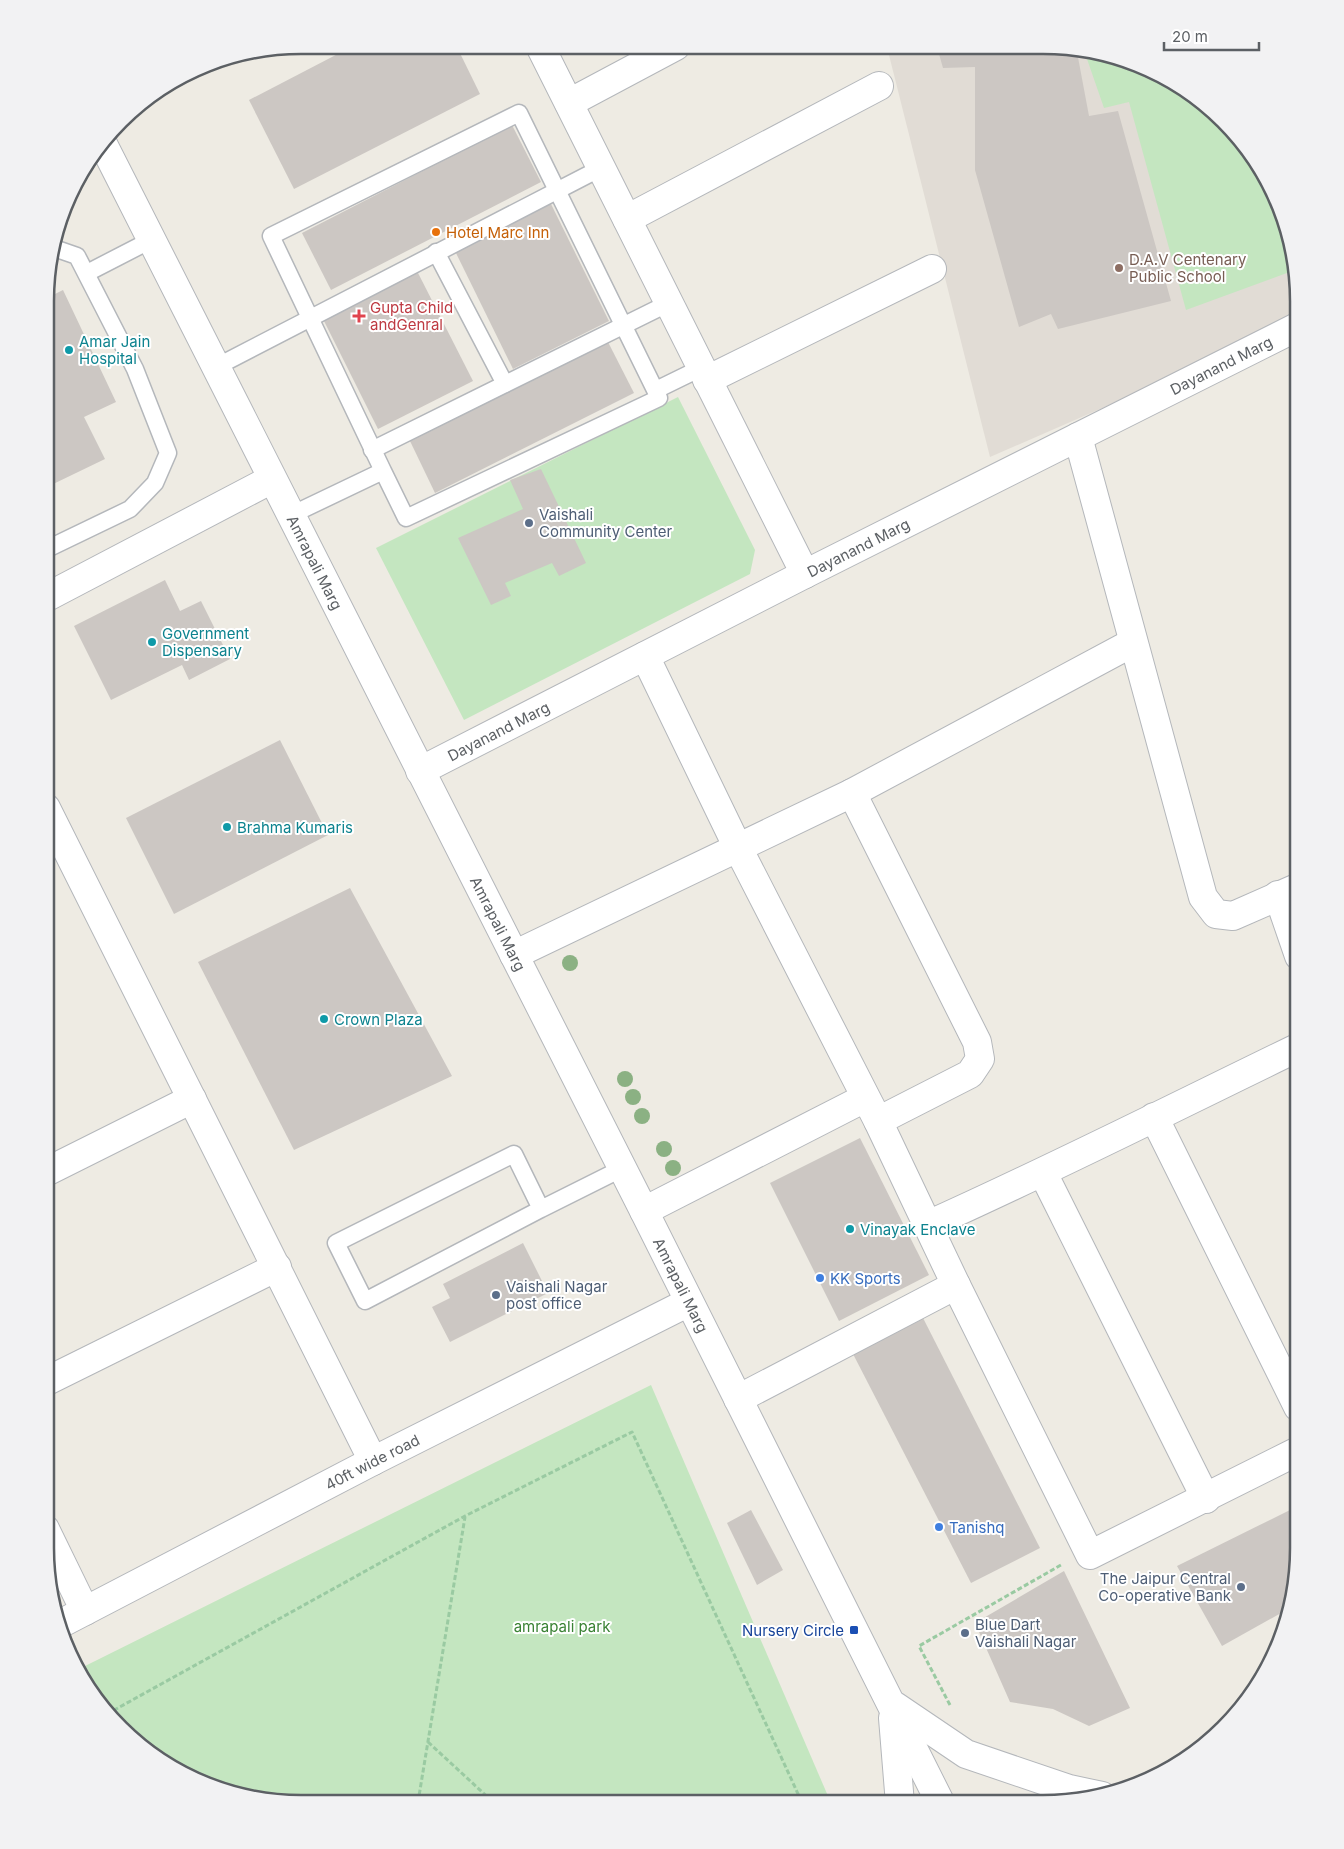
<svg xmlns="http://www.w3.org/2000/svg" width="1344" height="1849" font-family="Inter,sans-serif">
  <style>
    .education { fill: #e1dcd5 }
    .green { fill: #c4e6c0 }
    .building { fill: #ccc7c3 }
    .lines { fill: none; stroke-linecap: round; stroke-linejoin: round }
    .service-casing { stroke: #b4b7bb; stroke-width: 19 }
    .minor-casing { stroke: #b4b7bb; stroke-width: 30 }
    .tertiary-casing { stroke: #b4b7bb; stroke-width: 30 }
    .path { stroke: #9acaa2; stroke-width: 3; stroke-dasharray: 5 2.5; stroke-linecap: butt }
    .service { stroke: #fff; stroke-width: 16 }
    .minor { stroke: #fff; stroke-width: 28 }
    .tertiary { stroke: #fff; stroke-width: 28 }
    .tree { fill: #8bb183 }
    .food-dot { fill: #e8710a; stroke: #fff; stroke-width: 2 }
    .education-dot { fill: #8d6e63; stroke: #fff; stroke-width: 2 }
    .health-dot { fill: #e0444e; stroke: #fff; stroke-width: 2 }
    .culture-dot { fill: #0f9aa8; stroke: #fff; stroke-width: 2 }
    .service-dot { fill: #5c6f8a; stroke: #fff; stroke-width: 2 }
    .shop-dot { fill: #3f7fe0; stroke: #fff; stroke-width: 2 }
    .transit-dot { fill: #1a4fb4; stroke: #fff; stroke-width: 2 }
    .labels { text-anchor: middle; dominant-baseline: central; stroke-width: 4; stroke-linejoin: round; paint-order: stroke }
    .food-label { font-size: 15px; fill: #c56008; stroke: #fff; text-anchor: start }
    .education-label { font-size: 15px; fill: #785e54; stroke: #fff; text-anchor: start }
    .health-label { font-size: 15px; fill: #be3a42; stroke: #fff; text-anchor: start }
    .culture-label { font-size: 15px; fill: #0d838f; stroke: #fff; text-anchor: start }
    .street-label { font-size: 15px; fill: #5c6064; stroke: #fff }
    .service-label { font-size: 15px; fill: #4e5e75; stroke: #fff; text-anchor: start }
    .shop-label { font-size: 15px; fill: #366cbe; stroke: #fff; text-anchor: start }
    .park-label { font-size: 15px; fill: #3a8234; stroke: #fff }
    .transit-label { font-size: 15px; fill: #164399; stroke: #fff; text-anchor: end }
    .rim { fill: none; stroke: #5c6064; stroke-width: 2.5 }
  </style>
  <rect width="100%" height="100%" fill="#eeebe3"/>
  <polygon class="education" points="887,47 1077,47 1141,64 1185,88 1236,132 1272,188 1290,235 1299,301 1299,322 990,457"/>
  <g class="green">
    <path d="M1099,53c14,4 28,6 41,11 67,25 135,102 150,172 3,11 3,23 5,34l-109,40 -57,-208 -25,6 -17,-49z"/>
    <polygon points="678,397 755,550 750,574 464,720 376,548"/>
    <polygon points="651,1385 831,1803 268,1802 218,1790 159,1761 109,1717 77,1670"/>
  </g>
  <g class="building">
    <polygon points="355,45 456,45 480,94 294,189 249,100"/>
    <polygon points="937,47 1077,47 1087,50 1077,52 1089,116 1118,111 1171,301 1058,329 1051,314 1019,327 975,170 975,67 943,68"/>
    <polygon points="512,125 541,182 331,290 302,233"/>
    <polygon points="551,204 609,321 513,369 455,251"/>
    <polygon points="417,271 473,381 378,429 323,319"/>
    <polygon points="63,290 116,402 84,417 105,459 47,487 47,298"/>
    <polygon points="608,342 634,393 435,493 410,441"/>
    <polygon points="541,469 586,563 559,576 552,563 505,583 511,596 491,605 458,538 523,509 510,480"/>
    <polygon points="165,580 180,611 201,601 230,659 189,680 182,665 111,700 74,626"/>
    <polygon points="280,740 328,835 174,914 126,818"/>
    <polygon points="350,888 452,1076 294,1150 198,962"/>
    <polygon points="860,1138 929,1275 839,1321 770,1183"/>
    <polygon points="523,1243 548,1293 450,1342 432,1307 450,1298 443,1284"/>
    <polygon points="922,1316 1040,1548 971,1583 852,1352"/>
    <polygon points="1298,1506 1298,1565 1290,1608 1222,1646 1177,1566"/>
    <polygon points="751,1510 783,1570 757,1585 727,1523"/>
    <polygon points="1064,1571 1130,1708 1089,1726 1053,1709 1010,1702 975,1623"/>
  </g>
  <g class="lines">
    <defs>
      <g id="service">
        <polyline points="436,252 505,384"/>
        <polyline points="87,273 151,240"/>
        <polyline points="216,367 601,168"/>
        <polyline points="656,390 701,368"/>
        <polyline points="372,450 669,303"/>
        <polyline points="291,515 383,471 271,236 519,113 659,398 406,518 383,471"/>
        <polyline points="47,549 130,509 155,483 168,453 135,369 77,256 54,248"/>
        <polyline points="541,1209 365,1301 336,1243 514,1154 541,1209 621,1169"/>
      </g>
      <g id="minor">
        <polyline points="540,46 805,574"/>
        <polyline points="569,103 676,46"/>
        <polyline points="627,219 879,86"/>
        <polyline points="707,380 932,269"/>
        <polyline points="1078,437 1203,897 1216,914 1233,916 1299,887"/>
        <polyline points="47,597 272,479"/>
        <polyline points="645,656 737,846 878,1121 956,1285 1090,1555 1298,1451"/>
        <path id="s1" d="M420,771l385,-197 494,-248"/>
        <polyline points="852,793 977,1042 980,1059 970,1074 878,1121"/>
        <polyline points="46,808 373,1461"/>
        <polyline points="1278,895 1299,956"/>
        <polyline points="514,955 852,793 1132,643"/>
        <polyline points="1154,1117 1298,1407"/>
        <polyline points="46,1172 192,1099"/>
        <polyline points="1043,1173 1206,1499"/>
        <polyline points="644,1211 865,1098"/>
        <path d="M928,1225c125,-56 247,-118 371,-178"/>
        <polyline points="45,1382 277,1267"/>
        <polyline points="738,1399 956,1285"/>
        <polyline points="45,1529 85,1611"/>
        <path id="s2" d="M58,1625l315,-164 316,-159"/>
      </g>
      <g id="tertiary">
        <path id="s3" d="M103,144l541,1067 297,593"/>
        <polyline points="895,1706 966,1754 1069,1789 1102,1796"/>
        <polyline points="893,1718 900,1804"/>
      </g>
    </defs>
    <use href="#service" class="service-casing"/>
    <use href="#minor" class="minor-casing"/>
    <use href="#tertiary" class="tertiary-casing"/>
    <g class="path">
      <polyline points="950,1705 919,1646 1061,1565"/>
      <polyline points="107,1714 465,1516 632,1432 799,1796 798,1803"/>
      <polyline points="428,1742 493,1802"/>
      <polyline points="418,1802 465,1517"/>
    </g>
    <use href="#service" class="service"/>
    <use href="#minor" class="minor"/>
    <use href="#tertiary" class="tertiary"/>
  </g>
  <g class="tree">
    <circle cx="570" cy="963" r="8"/>
    <circle cx="625" cy="1079" r="8"/>
    <circle cx="633" cy="1097" r="8"/>
    <circle cx="642" cy="1116" r="8"/>
    <circle cx="664" cy="1149" r="8"/>
    <circle cx="673" cy="1168" r="8"/>
  </g>
  <circle class="food-dot" cx="436" cy="232" r="5"/>
  <circle class="education-dot" cx="1119" cy="268" r="5"/>
  <path class="health-dot" d="M356.5 308.5h5v5h5v5h-5v5h-5v-5h-5v-5h5z"/>
  <g class="culture-dot">
    <circle cx="69" cy="350" r="5"/>
    <circle cx="152" cy="642" r="5"/>
    <circle cx="227" cy="827" r="5"/>
    <circle cx="324" cy="1019" r="5"/>
    <circle cx="850" cy="1229" r="5"/>
  </g>
  <g class="service-dot">
    <circle cx="529" cy="523" r="5"/>
    <circle cx="496" cy="1295" r="5"/>
    <circle cx="1241" cy="1587" r="5"/>
    <circle cx="965" cy="1633" r="5"/>
  </g>
  <g class="shop-dot">
    <circle cx="820" cy="1278" r="5"/>
    <circle cx="939" cy="1527" r="5"/>
  </g>
  <rect class="transit-dot" x="849" y="1625" width="10" height="10" rx="2.5"/>
  <g class="labels">
    <g class="food-label">
      <text x="446" y="232">Hotel Marc Inn</text>
    </g>
    <g class="education-label">
      <text x="1129" y="259">D.A.V Centenary<tspan x="1129" dy="17">Public School</tspan></text>
    </g>
    <g class="health-label">
      <text x="370" y="307">Gupta Child<tspan x="370" dy="17">andGenral</tspan></text>
    </g>
    <g class="culture-label">
      <text x="79" y="341">Amar Jain<tspan x="79" dy="17">Hospital</tspan></text>
      <text x="162" y="633">Government<tspan x="162" dy="17">Dispensary</tspan></text>
      <text x="237" y="827">Brahma Kumaris</text>
      <text x="334" y="1019">Crown Plaza</text>
      <text x="860" y="1229">Vinayak Enclave</text>
    </g>
    <g class="street-label">
      <text stroke="none"><textPath href="#s1" startOffset="898">Dayanand Marg</textPath></text>
      <text stroke="none"><textPath href="#s1" startOffset="492">Dayanand Marg</textPath></text>
      <text stroke="none"><textPath href="#s3" startOffset="469">Amrapali Marg</textPath></text>
      <text stroke="none"><textPath href="#s1" startOffset="88">Dayanand Marg</textPath></text>
      <text stroke="none"><textPath href="#s3" startOffset="874">Amrapali Marg</textPath></text>
      <text stroke="none"><textPath href="#s3" startOffset="1279">Amrapali Marg</textPath></text>
      <text stroke="none"><textPath href="#s2" startOffset="354">40ft wide road</textPath></text>
    </g>
    <g class="service-label">
      <text x="539" y="514">Vaishali<tspan x="539" dy="17">Community Center</tspan></text>
      <text x="506" y="1286">Vaishali Nagar<tspan x="506" dy="17">post office</tspan></text>
      <text x="1231" y="1578" text-anchor="end">The Jaipur Central<tspan x="1231" dy="17">Co-operative Bank</tspan></text>
      <text x="975" y="1624">Blue Dart<tspan x="975" dy="17">Vaishali Nagar</tspan></text>
    </g>
    <g class="shop-label">
      <text x="830" y="1278">KK Sports</text>
      <text x="949" y="1527">Tanishq</text>
    </g>
    <g class="park-label">
      <text x="562" y="1626">amrapali park</text>
    </g>
    <g class="transit-label">
      <text x="844" y="1630">Nursery Circle</text>
    </g>
  </g>
  <path d="M0 0H1344V1849H0ZM301 54H1043A247 247 0 0 1 1290 301V1548A247 247 0 0 1 1043 1795H301A247 247 0 0 1 54 1548V301A247 247 0 0 1 301 54Z" fill="#f2f2f3" fill-rule="evenodd"/>
  <path class="rim" d="M301 54H1043A247 247 0 0 1 1290 301V1548A247 247 0 0 1 1043 1795H301A247 247 0 0 1 54 1548V301A247 247 0 0 1 301 54Z"/>
  <path d="M1164 42v8h95v-8" fill="none" stroke="#5c6064" stroke-width="2.5"/>
  <text x="1172" y="42" font-size="15" fill="#5c6064" stroke="#ffffff" stroke-width="4" paint-order="stroke">20 m</text>
</svg>
